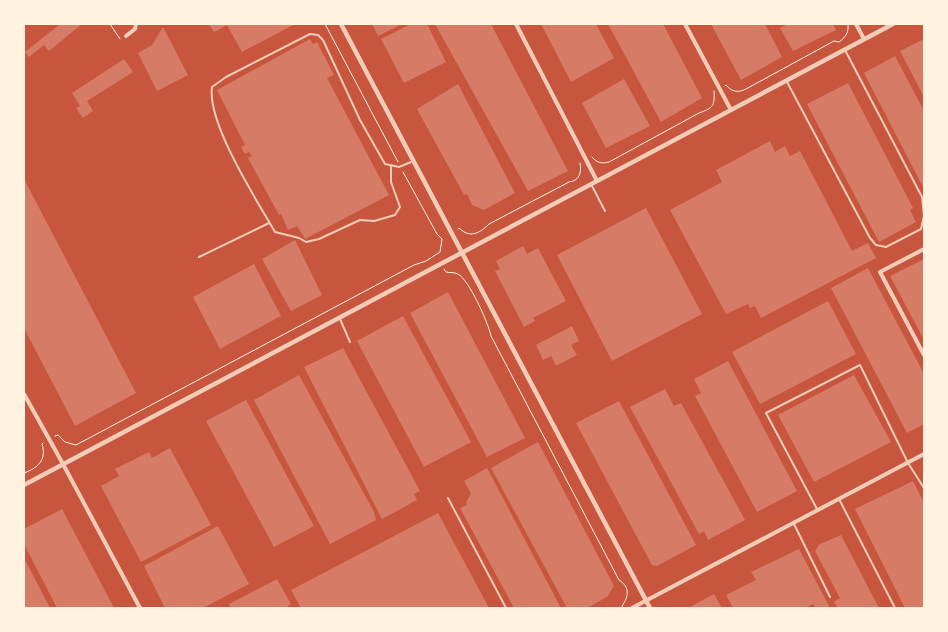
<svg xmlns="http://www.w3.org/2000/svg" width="948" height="632" font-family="'Work Sans',sans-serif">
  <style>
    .building { fill: #d67c66 }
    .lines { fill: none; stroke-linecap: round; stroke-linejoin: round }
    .path { stroke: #fff3e0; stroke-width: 1 }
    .service { stroke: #f1ccb7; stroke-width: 2 }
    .minor { stroke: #f1ccb7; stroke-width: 4 }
    .tertiary { stroke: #f1ccb7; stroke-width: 4.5 }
  </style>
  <rect width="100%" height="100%" fill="#c8553d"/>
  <g class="building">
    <polygon points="60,24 82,24 49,51 44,45 29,57 25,52"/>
    <polygon points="209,24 295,24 242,52 227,25 214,32"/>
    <polygon points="372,24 402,24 378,36"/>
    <polygon points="411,24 427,24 446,62 404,83 381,39"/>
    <polygon points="435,24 491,24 568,171 528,191"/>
    <polygon points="541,24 596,24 614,58 571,82"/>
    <polygon points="608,24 663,24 702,98 661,122"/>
    <polygon points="711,24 765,24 782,57 741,80"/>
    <polygon points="788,24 833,24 836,30 793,51 780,28"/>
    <polygon points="163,27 188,75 157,91 138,53 152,45"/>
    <polygon points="310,39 313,44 317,42 334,75 327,78 389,195 305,239 297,226 288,230 281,214 279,215 248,158 252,156 249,152 245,154 241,147 245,145 217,90"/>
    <polygon points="924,39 924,97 900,51"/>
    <polygon points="895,56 924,111 924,189 864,73"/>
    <polygon points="124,59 133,72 87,101 93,111 83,118 76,108 80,106 72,93"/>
    <polygon points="624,79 650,126 606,148 582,103"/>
    <polygon points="848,83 913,208 910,210 916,222 879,242 807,104"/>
    <polygon points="458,84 515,193 484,210 472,205 467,194 464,195 417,109"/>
    <polygon points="770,141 775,152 785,146 790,156 800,151 852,251 868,243 876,258 761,318 755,306 750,308 748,304 726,314 670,210 722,182 716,170"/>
    <polygon points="24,179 136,393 75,426 24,328"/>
    <polygon points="646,208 702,314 612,361 557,255"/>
    <polygon points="295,240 322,295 291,311 262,259"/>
    <polygon points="523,246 527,254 538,248 566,301 533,318 535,321 524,327 495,271 500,269 496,261"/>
    <polygon points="924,259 924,340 890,276"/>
    <polygon points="254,264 281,316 220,349 193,297"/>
    <polygon points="868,268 924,374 924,424 907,433 831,288"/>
    <polygon points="448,292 525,438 487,457 410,313"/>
    <polygon points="828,301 856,354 760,404 732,352"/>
    <polygon points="403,316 471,442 424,467 357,341"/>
    <polygon points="572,326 579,341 571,345 577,355 556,366 551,356 543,360 536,345"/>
    <polygon points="343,348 420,491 414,494 417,500 382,519 304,367"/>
    <polygon points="728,361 797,491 757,512 695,396 701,393 694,379"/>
    <polygon points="299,375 374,512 376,520 330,544 254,400"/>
    <polygon points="854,375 891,442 814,482 778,415"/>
    <polygon points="665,389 674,406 681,403 745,520 708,540 704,531 699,534 630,407"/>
    <polygon points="246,400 314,526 274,547 206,421"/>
    <polygon points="619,401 696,545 657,566 652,565 576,423"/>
    <polygon points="538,442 614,586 607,597 587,608 567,608 491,468"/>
    <polygon points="170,448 211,525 141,562 101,486 119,476 115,469 149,452 152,458"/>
    <polygon points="487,468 561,608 514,608 460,508 467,505 466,502 471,494 464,481"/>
    <polygon points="913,481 924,503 924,607 922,608 905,608 855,509"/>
    <polygon points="62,509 114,608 57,608 24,544 24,529"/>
    <polygon points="438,513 489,608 301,608 291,590"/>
    <polygon points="218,526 249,584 203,608 165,608 144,566"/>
    <polygon points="841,535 879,608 838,608 834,602 840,598 815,551 820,544"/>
    <polygon points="799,549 830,608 816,608 813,604 805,608 733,608 726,595 756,580 751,572"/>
    <polygon points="24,558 50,608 24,608"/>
    <polygon points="277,579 291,604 288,606 289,608 231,608 229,604"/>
    <polygon points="714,594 722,608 688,608"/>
  </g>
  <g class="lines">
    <g class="path">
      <polyline points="110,24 120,39"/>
      <polyline points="325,24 398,162"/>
      <path d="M725,86l1,-1c6,7 12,8 20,4l88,-48 5,1c7,-5 10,-10 9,-18"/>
      <path d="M592,157c5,6 10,7 17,5l90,-49c14,-5 16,-7 15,-22"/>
      <path d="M458,229l1,-1c11,11 21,5 30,-4l80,-42c10,-1 13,-9 11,-19"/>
      <path d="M444,269l2,3c4,1 8,0 12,2 11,6 30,48 33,62l128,244c11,7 10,16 3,26l1,2"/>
      <polyline points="55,436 58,435 65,442 76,445 414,265 426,261 440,252 442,239 437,234 403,172"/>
      <path d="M24,473c14,-5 23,-13 18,-29l1,-1"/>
    </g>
    <g class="service">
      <polyline points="786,80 870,238 876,245 886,247 921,229 924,216 922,197 845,50"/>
      <path d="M391,166v16l9,25 -5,8 -21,6 -14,-1 -41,19 -13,3 -7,-4 -24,-6c-19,-33 -68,-109 -63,-145l14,-10 84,-43 8,1 5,5 37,80 25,44 14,3 12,-5"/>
      <polyline points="592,186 605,211"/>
      <polyline points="199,257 269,223"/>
      <polyline points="340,319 350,342"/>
      <polyline points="448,498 506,608"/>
      <polyline points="839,499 895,608"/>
      <polyline points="817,509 766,413 860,365 908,463 924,488"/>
      <polyline points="794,524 830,597"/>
    </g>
    <g class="minor">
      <polyline points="516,24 597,181"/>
      <polyline points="685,24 731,110"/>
      <polyline points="856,24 864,39"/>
      <polyline points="126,36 135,29 136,24"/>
      <polyline points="924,249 880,272 924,355"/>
      <polyline points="24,394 63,464 140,608"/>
      <polyline points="632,608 924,454"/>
    </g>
    <g class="tertiary">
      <polyline points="341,24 650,608"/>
      <polyline points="24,485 893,24"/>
    </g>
  </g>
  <rect width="948" height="632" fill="none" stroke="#fff3e0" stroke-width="50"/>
</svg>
